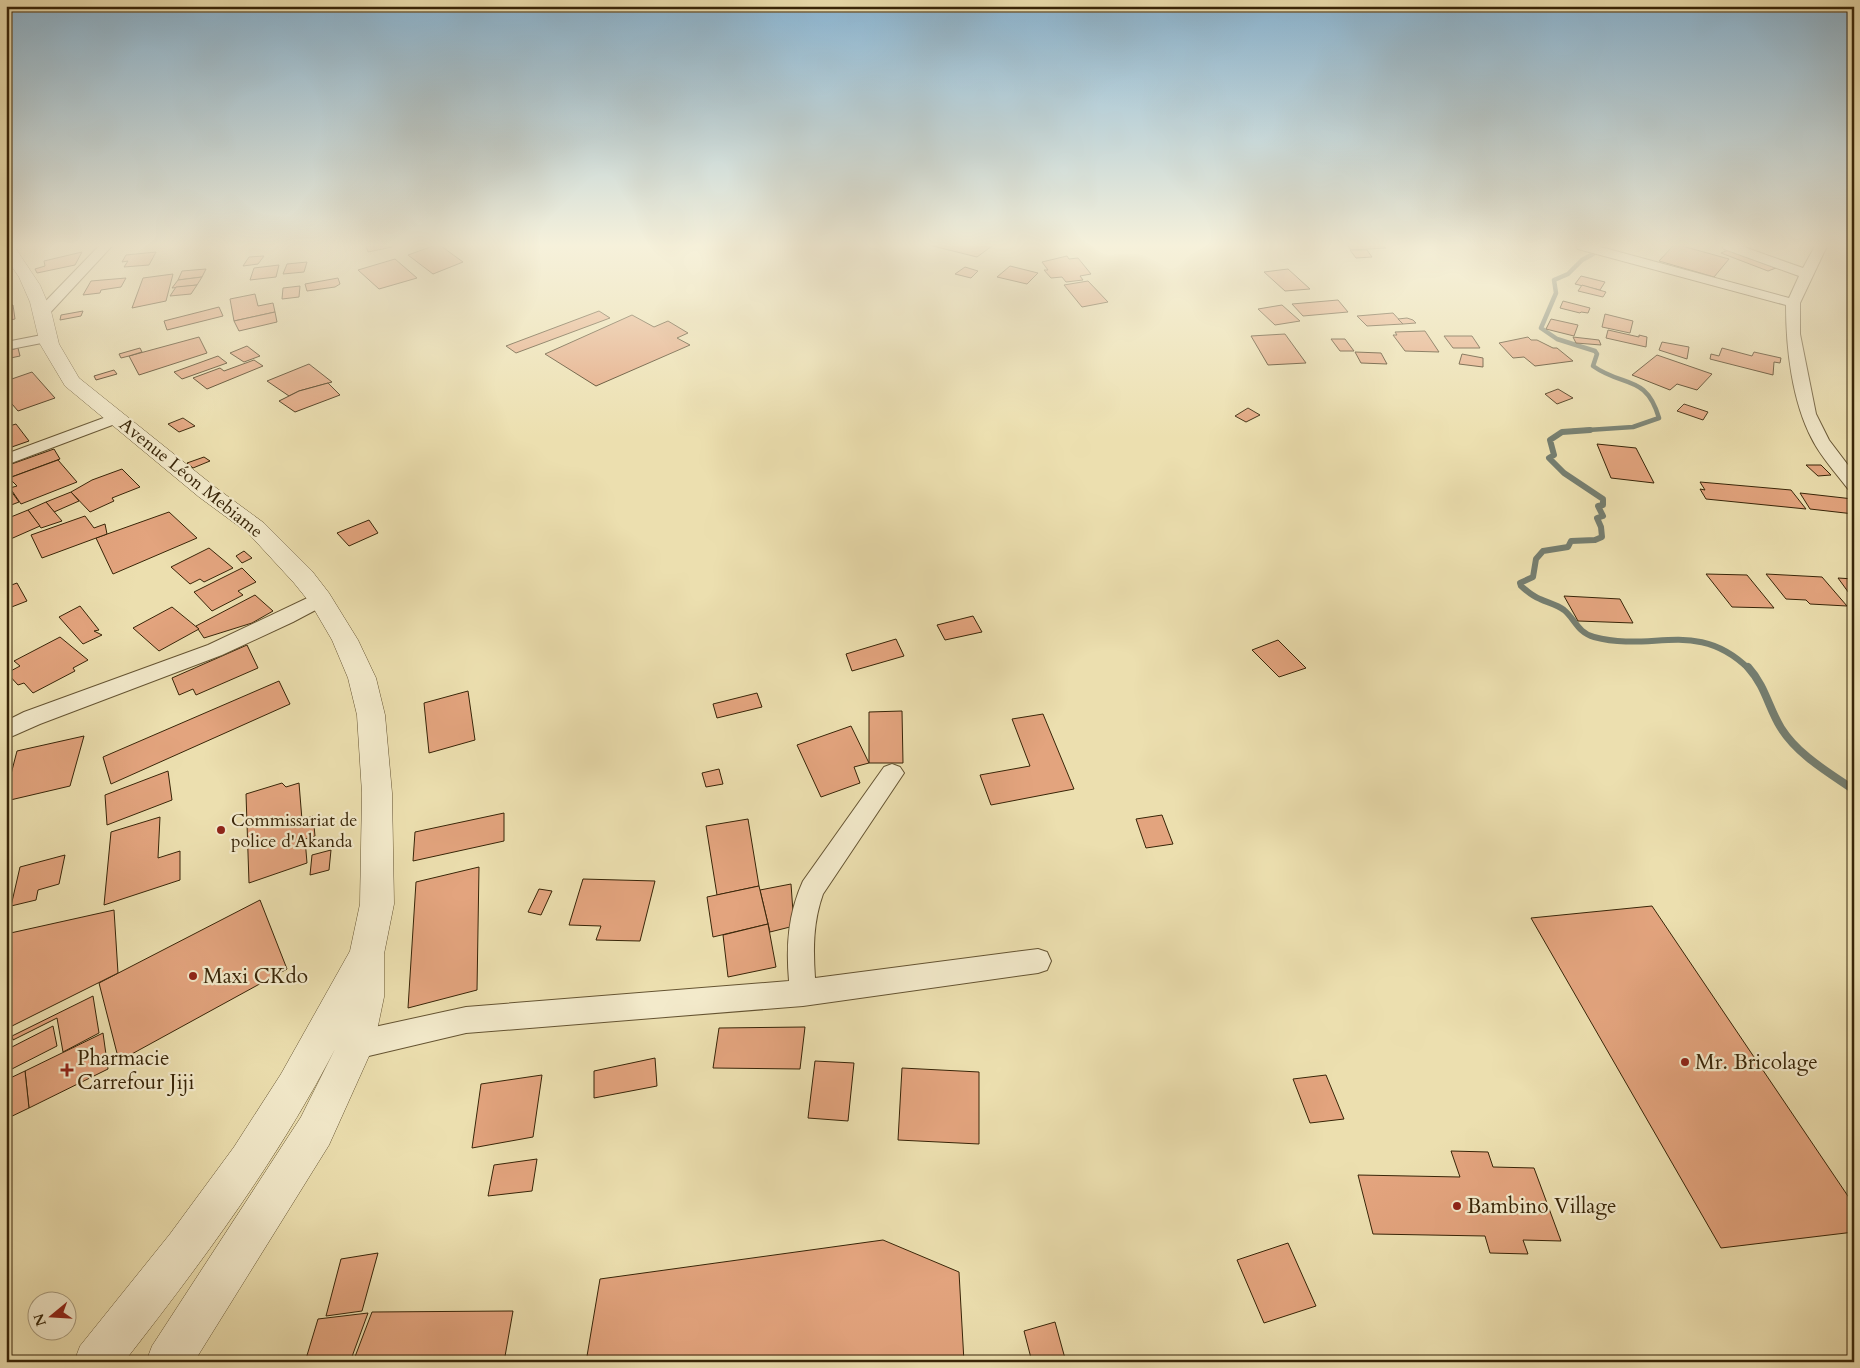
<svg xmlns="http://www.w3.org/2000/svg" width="1860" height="1368" font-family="Cardo,serif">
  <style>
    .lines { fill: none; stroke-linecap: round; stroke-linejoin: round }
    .stream-far2 { stroke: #757e70; stroke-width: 4.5 }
    .stream-far1 { stroke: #757e70; stroke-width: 6 }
    .stream { stroke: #757e70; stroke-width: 8 }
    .building { fill: #e3a47e; stroke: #382508 }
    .minor-casing { stroke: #655432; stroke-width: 2 }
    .tertiary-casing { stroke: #655432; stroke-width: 1 }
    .minor { fill: #f3eacb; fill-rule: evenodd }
    .tertiary { fill: #f3eacb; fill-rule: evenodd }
    .poi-dot { fill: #8f2418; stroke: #f3eacb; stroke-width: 2 }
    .labels { text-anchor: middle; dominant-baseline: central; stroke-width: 4.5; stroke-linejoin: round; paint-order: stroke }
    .street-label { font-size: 18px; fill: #382508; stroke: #f3eacb }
    .poi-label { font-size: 18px; fill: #382508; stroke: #f3eacb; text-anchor: start }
    .near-poi-label { font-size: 21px; fill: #382508; stroke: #f3eacb; text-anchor: start }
  </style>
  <rect width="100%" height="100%" fill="#ecdfaf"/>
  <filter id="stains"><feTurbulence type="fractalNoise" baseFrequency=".004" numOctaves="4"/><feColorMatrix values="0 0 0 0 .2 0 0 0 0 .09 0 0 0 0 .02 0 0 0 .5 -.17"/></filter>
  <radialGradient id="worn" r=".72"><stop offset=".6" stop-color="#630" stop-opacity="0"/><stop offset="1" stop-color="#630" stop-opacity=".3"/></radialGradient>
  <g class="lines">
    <path class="stream-far2" d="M1573,431l60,-4 26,-9c-13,-44 -35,-30 -66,-52l4,-12 -2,-3 -38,-12 -16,-11 15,-35 -2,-13 14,-6 14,-14 11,-6"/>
    <path class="stream-far1" d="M1590,430l-28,2 -12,8 4,15 -5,3 15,15 39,26v6l-5,1 5,10 -6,2 4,9 1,10 -7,3 -24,1 -3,6 -25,4 -7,8 -3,18 -13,6 1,3c6,5 11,10 19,13 8,4 16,5 24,11 11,9 14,23 30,27 59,16 103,-19 155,32"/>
    <path class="stream" d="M1748,667c18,20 20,40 33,61 17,27 47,44 73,62"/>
  </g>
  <g class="building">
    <polygon points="366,246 392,246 392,247 368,252"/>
    <polygon points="433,246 441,246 463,262 433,274 408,255"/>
    <polygon points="933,246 992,246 977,257"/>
    <polygon points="1348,246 1383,246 1386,248 1351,250"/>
    <polygon points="1673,246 1682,246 1729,259 1714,277 1659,261"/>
    <polygon points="1350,250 1367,250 1372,257 1356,258"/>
    <polygon points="1728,250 1776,268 1768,271 1721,253"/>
    <polygon points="82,252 75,265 37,273 35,269 45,266 44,261"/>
    <polygon points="156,252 149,265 124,267 128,261 122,262 126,255"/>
    <polygon points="264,256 258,264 243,266 249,257"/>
    <polygon points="1067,256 1069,259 1078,258 1091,274 1080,276 1083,280 1066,282 1062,277 1051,278 1044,270 1048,270 1042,262"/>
    <polygon points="395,259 417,278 379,289 358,270"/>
    <polygon points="307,262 304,272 283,274 287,264"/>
    <polygon points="279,265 276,277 250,280 254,268"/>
    <polygon points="1010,266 1038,273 1027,284 997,277"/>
    <polygon points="965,267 978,271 971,278 955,274"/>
    <polygon points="206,269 202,277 178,280 182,271"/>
    <polygon points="1288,269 1310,289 1285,291 1264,272"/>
    <polygon points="173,274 166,301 132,308 143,278"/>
    <polygon points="1581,276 1605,282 1600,290 1575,284"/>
    <polygon points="202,277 197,285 172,288 178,280"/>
    <polygon points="126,278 121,287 101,290 100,293 83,295 91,281"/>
    <polygon points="338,278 340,284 335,287 307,291 305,284"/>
    <polygon points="1088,281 1108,302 1082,307 1064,285"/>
    <polygon points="197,285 191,294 170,296 176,287"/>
    <polygon points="1582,285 1606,292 1603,297 1578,291"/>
    <polygon points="300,286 299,297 282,299 283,288"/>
    <polygon points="255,294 258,306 273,303 275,312 234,321 230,299"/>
    <polygon points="1338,300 1348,312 1303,316 1292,304"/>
    <polygon points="1563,301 1590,308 1588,313 1581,312 1580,313 1560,308"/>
    <polygon points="13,305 15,319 6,321 6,306"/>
    <polygon points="1282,305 1300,321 1275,325 1258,309"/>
    <polygon points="219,307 223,316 167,330 164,321"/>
    <polygon points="83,311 81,316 60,320 61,315"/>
    <polygon points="599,311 610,318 516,353 506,346"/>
    <polygon points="275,312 277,322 239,331 234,321"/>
    <polygon points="1393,313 1403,324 1367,326 1357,316"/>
    <polygon points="1605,314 1633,321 1630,333 1602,327"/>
    <polygon points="632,315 654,327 668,321 688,333 677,338 690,345 596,386 545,354"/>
    <polygon points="1407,318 1413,320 1416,323 1403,324 1398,319"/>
    <polygon points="1551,319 1578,325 1574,336 1546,329"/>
    <polygon points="1608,330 1639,337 1639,335 1647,337 1646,347 1606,338"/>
    <polygon points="1425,331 1439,352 1405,351 1393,335 1397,335 1395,332"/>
    <polygon points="1285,334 1306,363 1268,365 1251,336"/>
    <polygon points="1444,336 1472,336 1480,348 1453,348"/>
    <polygon points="199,337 207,353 139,375 129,356"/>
    <polygon points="1528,337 1531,340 1537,340 1553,348 1557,348 1573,361 1535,366 1524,357 1513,358 1499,343"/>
    <polygon points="1573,337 1599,340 1601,345 1576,343"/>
    <polygon points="1331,339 1345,339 1354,351 1340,351"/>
    <polygon points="1662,342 1689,347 1687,359 1659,350"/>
    <polygon points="247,346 260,356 244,362 230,353"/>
    <polygon points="18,348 20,356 6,359 6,351"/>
    <polygon points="140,348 142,352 129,356 121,358 119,354"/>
    <polygon points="1722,348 1752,356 1754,352 1781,358 1780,363 1774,362 1773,375 1710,359 1711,354 1719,356"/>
    <polygon points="1355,352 1381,353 1387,364 1361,363"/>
    <polygon points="1462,354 1483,358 1483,367 1459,364"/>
    <polygon points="1657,355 1712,374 1697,390 1677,384 1670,390 1632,375"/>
    <polygon points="218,356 227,363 182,379 174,372"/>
    <polygon points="254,360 263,366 207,389 193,378 220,368 224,371"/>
    <polygon points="309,364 332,382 299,391 289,396 267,381"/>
    <polygon points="114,370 117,374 96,380 94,376"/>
    <polygon points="32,372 55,398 18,411 6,397 6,381"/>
    <polygon points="328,383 340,395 295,412 279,401 299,391"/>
    <polygon points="1558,389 1573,398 1557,404 1545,394"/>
    <polygon points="1684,404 1708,412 1703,420 1677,411"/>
    <polygon points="1248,408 1260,415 1246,422 1235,416"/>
    <polygon points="183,418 195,426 179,432 168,424"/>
    <polygon points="16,424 29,441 6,449 6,427"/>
    <polygon points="1597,444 1636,448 1654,483 1611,478"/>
    <polygon points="54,449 60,459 6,479 6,466"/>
    <polygon points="204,457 210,461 193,468 187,463"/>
    <polygon points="58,460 77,482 21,504 10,488 17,486 9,478"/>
    <polygon points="1806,465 1821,465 1831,475 1818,476"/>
    <polygon points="122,469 140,487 112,498 114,501 90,512 71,492 92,480"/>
    <polygon points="1700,482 1791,490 1806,509 1706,499 1700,489 1705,490"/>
    <polygon points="6,484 19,502 6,507"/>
    <polygon points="71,492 79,501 54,512 46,502"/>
    <polygon points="1800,493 1853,499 1854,514 1810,509"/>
    <polygon points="46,502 62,521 41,528 28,510"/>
    <polygon points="28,510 40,526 6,541 6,519"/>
    <polygon points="169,512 197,538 113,574 96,538"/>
    <polygon points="85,516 94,528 105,524 107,534 42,558 31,535"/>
    <polygon points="369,520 378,533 349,546 337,533"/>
    <polygon points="209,548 233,568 204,582 200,579 190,584 171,567"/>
    <polygon points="244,551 252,558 242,563 236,556"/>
    <polygon points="242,568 256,582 238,591 243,595 212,611 194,592"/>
    <polygon points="1706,574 1747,575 1774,608 1732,607"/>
    <polygon points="1766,574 1822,577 1847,606 1810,604 1806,600 1786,599"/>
    <polygon points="1838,578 1854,579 1854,600"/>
    <polygon points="17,583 27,601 9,608 12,612 6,615 6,587"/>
    <polygon points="255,595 273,611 252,623 204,638 196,626"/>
    <polygon points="1564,596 1620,599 1633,623 1578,621"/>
    <polygon points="80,606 99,630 94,631 102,635 83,644 59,617"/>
    <polygon points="172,607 199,629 159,651 133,628"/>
    <polygon points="973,616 982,632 945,640 937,625"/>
    <polygon points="60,637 88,660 73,668 75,671 33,693 24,683 18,685 7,673 20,666 14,661"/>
    <polygon points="896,639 904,656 852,671 846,654"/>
    <polygon points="1278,640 1306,668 1279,677 1252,650"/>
    <polygon points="247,645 258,668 196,695 193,689 179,695 172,678"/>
    <polygon points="279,681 290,704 111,784 103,757"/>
    <polygon points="468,691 475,740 429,753 424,703"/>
    <polygon points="757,693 762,707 717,718 713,704"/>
    <polygon points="902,711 903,763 869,763 869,712"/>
    <polygon points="1043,714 1074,789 991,805 980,775 1030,766 1012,719"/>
    <polygon points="851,726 869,763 854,767 860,783 821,797 797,745"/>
    <polygon points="84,736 70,786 6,801 6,779 10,778 17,751"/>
    <polygon points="719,769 723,784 706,787 702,773"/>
    <polygon points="168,771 172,800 107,825 105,795"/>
    <polygon points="282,783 286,787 299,783 302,820 313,816 315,836 305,839 307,863 249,883 246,794"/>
    <polygon points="504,813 504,841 413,861 415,832"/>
    <polygon points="1162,815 1173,844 1146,848 1136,819"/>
    <polygon points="160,817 158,858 180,851 180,880 104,905 111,832"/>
    <polygon points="748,819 759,886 717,895 706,826"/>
    <polygon points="331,850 329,870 310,875 312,855"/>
    <polygon points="65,855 59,884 38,890 36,900 11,906 20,867"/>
    <polygon points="479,867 477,990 408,1008 416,882"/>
    <polygon points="583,879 655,881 640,941 596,940 601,926 569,925"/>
    <polygon points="791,884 794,926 770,932 760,890"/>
    <polygon points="759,886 768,924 713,937 707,897"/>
    <polygon points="539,889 552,891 541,915 528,912"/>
    <polygon points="260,900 287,969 119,1061 99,983"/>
    <polygon points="1652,906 1854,1205 1854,1232 1721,1248 1531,918"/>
    <polygon points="114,910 118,973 6,1029 6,934"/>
    <polygon points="768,924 776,967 728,977 723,935"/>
    <polygon points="93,996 99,1033 63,1052 57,1018 13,1040 12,1036"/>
    <polygon points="53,1026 57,1046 6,1072 6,1050"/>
    <polygon points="805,1027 800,1069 713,1068 719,1028"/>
    <polygon points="103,1033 108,1069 29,1108 25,1071"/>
    <polygon points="655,1058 657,1086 594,1098 594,1071"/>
    <polygon points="815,1061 854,1063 848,1121 808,1118"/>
    <polygon points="902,1068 979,1072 979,1144 898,1140"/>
    <polygon points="25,1071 29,1108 6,1119 6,1080"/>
    <polygon points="542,1075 533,1137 472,1148 481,1084"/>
    <polygon points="1326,1075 1344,1119 1310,1123 1293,1079"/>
    <polygon points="1451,1151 1488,1152 1493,1167 1534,1168 1561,1241 1523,1240 1528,1254 1490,1253 1485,1236 1373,1234 1358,1175 1460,1177"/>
    <polygon points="537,1159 532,1191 488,1196 494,1165"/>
    <polygon points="883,1240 959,1272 964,1362 586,1362 600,1279"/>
    <polygon points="1288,1243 1316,1306 1264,1323 1237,1260"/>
    <polygon points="378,1253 362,1311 326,1316 341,1259"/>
    <polygon points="513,1311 504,1362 353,1362 372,1312"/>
    <polygon points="368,1313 350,1362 305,1362 318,1319"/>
    <polygon points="1055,1322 1066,1362 1032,1362 1024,1331"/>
  </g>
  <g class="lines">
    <defs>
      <g id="minor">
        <polygon points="99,246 112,246 48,315 38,315 36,312 38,309"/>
        <path d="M1576,246h21l192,52 10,-22 -75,-27 -2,-3h19l62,22 12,-22h12l-27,57v31l16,80 13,26 25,33v17l-6,-1c-12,-16 -27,-32 -36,-50 -20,-38 -26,-91 -26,-134l-208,-56z"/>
        <polygon points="47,334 52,335 54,338 52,341 6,350 6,342"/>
        <polygon points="117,413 123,415 125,418 123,421 6,465 6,454"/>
        <polygon points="320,592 327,594 330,599 327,604 293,622 222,655 40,724 6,739 6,721 24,712 208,645"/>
        <path d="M892,764l8,3 4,6 -81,121c-10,28 -10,55 -8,84l223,-29 9,3 4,9 -4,9 -9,3 -235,33 -337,27 -110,26 -10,-4 -4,-10 4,-10 10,-4 110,-24 323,-26c-3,-35 -1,-67 14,-100l81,-114z"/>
      </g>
      <path id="tertiary" d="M6,246h8l26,39 11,26 8,33 20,34 136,109 49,36 48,48 17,22 29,47 18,38 9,37 7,78 2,111 -10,50v43l-10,48 -45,100 -135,217h-48l6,-16 149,-229 34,-68c-58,112 -133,213 -211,313h-50l6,-16 90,-112 64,-87 47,-73 69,-123 10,-47 2,-111 -5,-78 -9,-37 -16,-38 -21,-36 -17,-21 -46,-50 -49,-36 -134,-111 -25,-42 -10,-42 -11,-25 -13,-19z"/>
    </defs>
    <use href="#minor" class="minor-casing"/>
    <use href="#tertiary" class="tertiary-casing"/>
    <use href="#minor" class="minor"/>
    <use href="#tertiary" class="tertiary"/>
  </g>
  <linearGradient id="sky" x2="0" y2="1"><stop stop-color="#8ab6d4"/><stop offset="0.56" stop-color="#f6f1db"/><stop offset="1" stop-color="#f6f1db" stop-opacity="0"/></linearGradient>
  <rect width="1860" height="438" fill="url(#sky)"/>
  <g class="poi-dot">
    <circle cx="221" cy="830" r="5"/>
    <circle cx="193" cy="976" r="5"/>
    <circle cx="1685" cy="1062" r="5"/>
    <path d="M64.5 1062.5h5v5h5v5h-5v5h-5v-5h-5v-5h5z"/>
    <circle cx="1457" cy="1206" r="5"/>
  </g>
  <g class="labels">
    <g class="street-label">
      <text transform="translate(191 478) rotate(39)">Avenue Léon Mebiame</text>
    </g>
    <g class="poi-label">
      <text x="231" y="820">Commissariat de<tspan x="231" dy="21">police d'Akanda</tspan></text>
    </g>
    <g class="near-poi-label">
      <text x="203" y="976">Maxi CKdo</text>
      <text x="77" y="1058">Pharmacie<tspan x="77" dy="24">Carrefour Jiji</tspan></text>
      <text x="1695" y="1062">Mr. Bricolage</text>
      <text x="1467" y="1206">Bambino Village</text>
    </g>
  </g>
  <rect width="1860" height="1368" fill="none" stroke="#ecdfaf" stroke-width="25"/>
  <rect x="8" y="8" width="1845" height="1353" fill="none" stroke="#382508" stroke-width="2.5"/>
  <rect x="12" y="12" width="1835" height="1343" fill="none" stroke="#382508"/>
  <g transform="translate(52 1316) rotate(252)"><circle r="24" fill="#f3eacb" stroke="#a89b7d"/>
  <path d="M0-4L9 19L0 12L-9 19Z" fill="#8f2418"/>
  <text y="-8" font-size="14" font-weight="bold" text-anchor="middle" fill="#382508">N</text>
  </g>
  <rect width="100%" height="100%" filter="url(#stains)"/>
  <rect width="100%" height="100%" fill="url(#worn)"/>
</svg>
